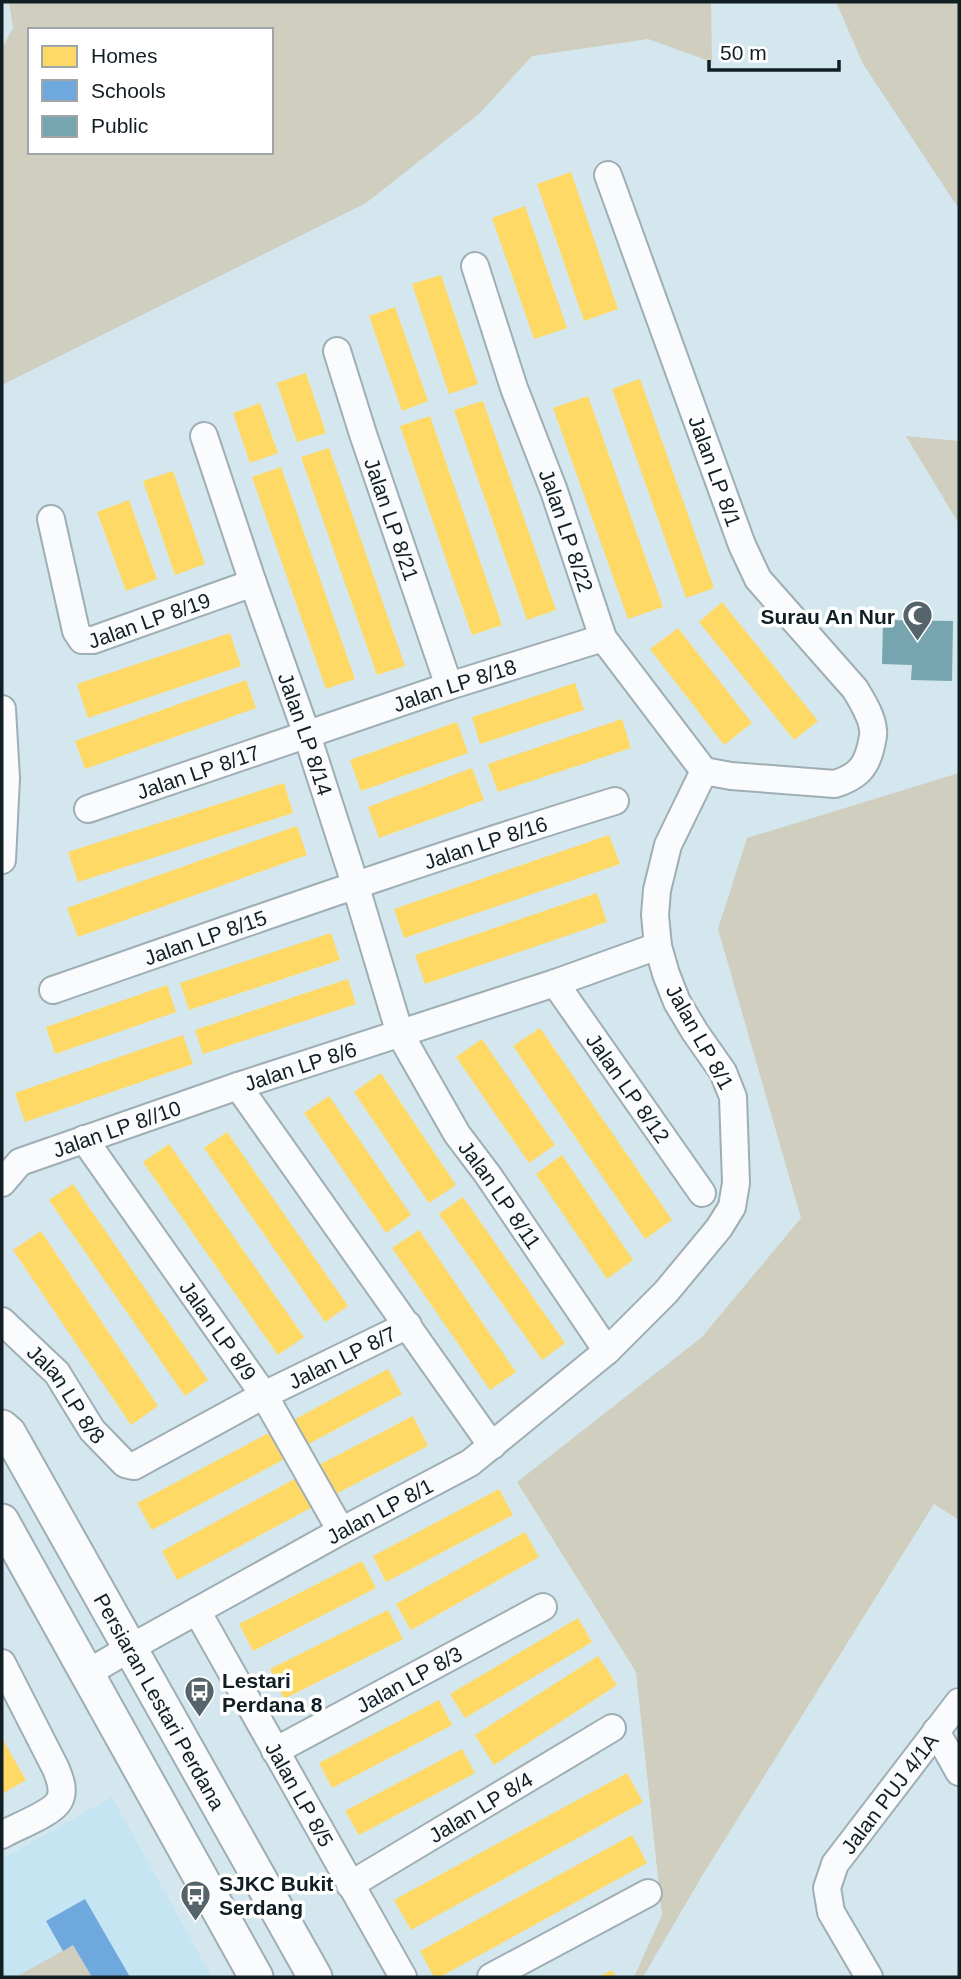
<svg xmlns="http://www.w3.org/2000/svg" width="961" height="1979" font-family="Helvetica,sans-serif">
  <style>
    .built { fill: #c5e5f3 }
    .green { fill: #d0cebf; fill-rule: evenodd }
    .homes { fill: #ffd966 }
    .schools { fill: #6fa8dc }
    .public { fill: #76a5af }
    .lines { fill: none; stroke-linecap: round; stroke-linejoin: round }
    .minor-casing { stroke: #9fadb4; stroke-width: 30 }
    .major-casing { stroke: #9fadb4; stroke-width: 37 }
    .minor { stroke: #f9fbfd; stroke-width: 26 }
    .major { stroke: #f9fbfd; stroke-width: 33 }
    .labels { text-anchor: middle; dominant-baseline: central; stroke-width: 7; stroke-linejoin: round; paint-order: stroke }
    .street-label { font-size: 21px; fill: #111e24; stroke: #fff }
    .poi-label { font-size: 21px; font-weight: bold; fill: #111e24; stroke: #fff; text-anchor: start }
  </style>
  <rect width="100%" height="100%" fill="#d4e7ef"/>
  <polygon class="built" points="112,1797 212,1977 2,1977 2,1859"/>
  <g class="green">
    <path d="M9,2h702l1,60 -64,-23 -116,17 -53,58 -113,89 -364,182v-337l11,-20zM30,30h241v122h-241z"/>
    <polygon points="836,2 959,2 959,209 863,64"/>
    <polygon points="906,436 959,441 959,524"/>
    <polygon points="959,773 959,1520 934,1504 702,1876 643,1977 634,1977 662,1915 636,1672 517,1482 702,1337 801,1218 718,929 747,838"/>
    <polygon points="73,1945 92,1977 16,1977"/>
  </g>
  <g class="homes">
    <polygon points="571,172 618,309 584,321 537,184"/>
    <polygon points="525,206 567,328 534,339 492,218"/>
    <polygon points="441,275 478,384 449,394 412,284"/>
    <polygon points="395,307 428,401 402,411 369,316"/>
    <polygon points="306,373 326,433 297,442 277,383"/>
    <polygon points="640,379 714,588 686,598 612,389"/>
    <polygon points="588,396 663,607 628,619 553,408"/>
    <polygon points="483,401 556,610 527,620 454,410"/>
    <polygon points="260,403 278,453 250,463 233,413"/>
    <polygon points="430,416 502,625 472,635 400,426"/>
    <polygon points="329,448 405,666 377,675 301,457"/>
    <polygon points="281,467 355,679 326,689 252,477"/>
    <polygon points="173,471 205,564 175,575 143,481"/>
    <polygon points="129,500 157,579 126,591 97,512"/>
    <polygon points="722,602 818,721 794,740 699,622"/>
    <polygon points="678,628 752,723 724,745 650,649"/>
    <polygon points="230,633 241,666 88,718 77,684"/>
    <polygon points="246,680 256,708 85,769 75,741"/>
    <polygon points="575,683 584,710 480,744 472,717"/>
    <polygon points="622,719 631,748 498,792 488,764"/>
    <polygon points="457,722 468,753 361,791 350,760"/>
    <polygon points="472,768 484,800 379,838 368,807"/>
    <polygon points="284,783 293,813 78,882 68,852"/>
    <polygon points="297,826 307,855 78,937 67,908"/>
    <polygon points="609,835 620,864 404,938 394,909"/>
    <polygon points="597,893 607,922 425,984 415,955"/>
    <polygon points="331,933 340,960 189,1010 180,983"/>
    <polygon points="348,979 356,1004 203,1054 195,1030"/>
    <polygon points="167,985 176,1012 55,1054 46,1027"/>
    <polygon points="540,1028 672,1220 645,1239 513,1046"/>
    <polygon points="183,1035 193,1064 25,1122 15,1093"/>
    <polygon points="482,1039 555,1145 529,1163 456,1057"/>
    <polygon points="381,1073 456,1185 429,1203 354,1092"/>
    <polygon points="329,1096 411,1215 386,1233 304,1113"/>
    <polygon points="227,1132 348,1306 325,1322 204,1148"/>
    <polygon points="169,1144 304,1337 278,1355 143,1162"/>
    <polygon points="562,1155 633,1260 607,1279 536,1174"/>
    <polygon points="73,1184 208,1380 185,1396 49,1200"/>
    <polygon points="463,1197 565,1343 542,1360 439,1214"/>
    <polygon points="419,1230 516,1372 490,1390 392,1248"/>
    <polygon points="41,1231 158,1406 131,1425 13,1250"/>
    <polygon points="388,1369 402,1394 301,1448 288,1423"/>
    <polygon points="413,1416 428,1446 330,1497 315,1467"/>
    <polygon points="278,1428 292,1455 152,1530 137,1503"/>
    <polygon points="302,1475 318,1504 177,1580 162,1551"/>
    <polygon points="499,1489 513,1515 386,1582 373,1556"/>
    <polygon points="525,1532 539,1557 411,1630 396,1604"/>
    <polygon points="362,1561 376,1588 253,1651 239,1624"/>
    <polygon points="388,1610 403,1639 284,1699 270,1669"/>
    <polygon points="578,1618 592,1642 465,1718 450,1694"/>
    <polygon points="598,1656 617,1685 494,1765 475,1735"/>
    <polygon points="439,1700 452,1725 332,1788 319,1763"/>
    <polygon points="2,1738 26,1780 2,1794"/>
    <polygon points="462,1749 475,1773 359,1835 345,1811"/>
    <polygon points="627,1773 643,1802 411,1930 394,1900"/>
    <polygon points="632,1835 647,1863 440,1977 434,1977 420,1951"/>
    <polygon points="612,1970 616,1977 598,1977"/>
  </g>
  <polygon class="schools" points="85,1899 130,1977 92,1977 73,1945 63,1951 46,1921"/>
  <polygon class="public" points="883,620 953,621 952,681 911,680 912,665 882,664"/>
  <g class="lines">
    <defs>
      <g id="minor">
        <path id="s1" d="M475,266l39,122 40,103 49,147 101,133"/>
        <path id="s2" d="M337,351l26,83 86,252"/>
        <path id="s3" d="M204,436l49,147 54,152 48,149 45,150 57,100 31,41 119,176"/>
        <path id="s4" d="M51,519l25,112 6,9h11l160,-57"/>
        <polyline points="2,709 6,778 2,860"/>
        <path id="s5" d="M88,809l361,-123 154,-48"/>
        <path id="s6" d="M555,983l147,210"/>
        <path id="s7" d="M53,990c187,-65 373,-131 562,-189"/>
        <path id="s8" d="M84,1139l180,256 77,136"/>
        <path id="s9" d="M2,1183l18,-21 218,-76"/>
        <path id="s10" d="M2,1321l55,52 35,57 33,34 9,2 130,-71 144,-70"/>
        <path id="s11" d="M492,1446l-254,-360 317,-103 103,-37"/>
        <path id="s12" d="M197,1611l206,366"/>
        <path d="M2,1663l54,106c4,10 9,22 3,32 -7,13 -44,26 -57,34"/>
        <path id="s13" d="M86,1674l44,-26 211,-117 129,-68 137,-112 59,-59 53,-64 13,-21 4,-24 -3,-86 -10,-25 -28,-40 -18,-30 -11,-28 -8,-28 -3,-31 2,-25 11,-45 36,-74 27,5 104,8c21,-7 31,-15 36,-38 1,-5 3,-11 2,-16 -1,-14 -11,-29 -18,-41l-97,-110 -16,-34 -134,-370"/>
        <polyline points="936,1731 959,1772"/>
        <path id="s14" d="M275,1751l268,-144"/>
        <path id="s15" d="M350,1885l262,-157"/>
        <polyline points="491,1977 648,1893"/>
        <path id="s16" d="M869,1977l-38,-65 -4,-24 8,-24 124,-162"/>
      </g>
      <g id="major">
        <path id="s17" d="M2,1427l7,6 306,544"/>
        <polyline points="2,1521 256,1977"/>
      </g>
    </defs>
    <use href="#minor" class="minor-casing"/>
    <use href="#major" class="major-casing"/>
    <use href="#minor" class="minor"/>
    <use href="#major" class="major"/>
  </g>
  <defs>
    <symbol id="mosque-pin" viewBox="-11 -11 22 30"><path d="M0 17L-7.5 6A9.5 9.5 0 1 1 7.5 6Z" fill="#55646b" stroke="#fff"/><path d="M3.5-4.9A6 6 0 1 0 3.5 4.9A5 5 0 1 1 3.5-4.9Z" fill="#fff"/></symbol>
    <symbol id="bus-pin" viewBox="-11 -11 22 30"><path d="M0 17L-7.5 6A9.5 9.5 0 1 1 7.5 6Z" fill="#55646b" stroke="#fff"/><path d="M-5-6H5V4H4V6H2V4H-2V6H-4V4H-5ZM-3.5-4V0h7V-4ZM-3.5 1.2v1.5H-2V1.2ZM2 1.2v1.5H3.5V1.2Z" fill="#fff"/></symbol>
  </defs>
  <g fill-rule="evenodd">
    <use href="#mosque-pin" x="900" y="598" width="35" height="47"/>
    <use href="#bus-pin" x="182" y="1674" width="35" height="47"/>
    <use href="#bus-pin" x="178" y="1878" width="35" height="47"/>
  </g>
  <g class="labels">
    <g class="street-label">
      <text transform="translate(715 471) rotate(70)">Jalan LP 8/1</text>
      <text stroke="none"><textPath href="#s2" startOffset="177">Jalan LP 8/21</textPath></text>
      <text stroke="none"><textPath href="#s1" startOffset="280">Jalan LP 8/22</textPath></text>
      <text stroke="none"><textPath href="#s4" startOffset="196">Jalan LP 8/19</textPath></text>
      <text stroke="none"><textPath href="#s5" startOffset="387">Jalan LP 8/18</textPath></text>
      <text stroke="none"><textPath href="#s3" startOffset="315">Jalan LP 8/14</textPath></text>
      <text stroke="none"><textPath href="#s5" startOffset="116">Jalan LP 8/17</textPath></text>
      <text stroke="none"><textPath href="#s7" startOffset="457">Jalan LP 8/16</textPath></text>
      <text stroke="none"><textPath href="#s7" startOffset="161">Jalan LP 8/15</textPath></text>
      <text transform="translate(700 1037) rotate(61)">Jalan LP 8/1</text>
      <text stroke="none"><textPath href="#s11" startOffset="506">Jalan LP 8/6</textPath></text>
      <text stroke="none"><textPath href="#s6" startOffset="128">Jalan LP 8/12</textPath></text>
      <text stroke="none"><textPath href="#s9" startOffset="130">Jalan LP 8//10</textPath></text>
      <text stroke="none"><textPath href="#s3" startOffset="819">Jalan LP 8/11</textPath></text>
      <text stroke="none"><textPath href="#s8" startOffset="234">Jalan LP 8/9</textPath></text>
      <text stroke="none"><textPath href="#s10" startOffset="434">Jalan LP 8/7</textPath></text>
      <text stroke="none"><textPath href="#s10" startOffset="98">Jalan LP 8/8</textPath></text>
      <text stroke="none"><textPath href="#s13" startOffset="336">Jalan LP 8/1</textPath></text>
      <text stroke="none"><textPath href="#s14" startOffset="152">Jalan LP 8/3</textPath></text>
      <text stroke="none"><textPath href="#s17" startOffset="317">Persiaran Lestari Perdana</textPath></text>
      <text stroke="none"><textPath href="#s16" startOffset="214">Jalan PUJ 4/1A</textPath></text>
      <text stroke="none"><textPath href="#s12" startOffset="210">Jalan LP 8/5</textPath></text>
      <text stroke="none"><textPath href="#s15" startOffset="152">Jalan LP 8/4</textPath></text>
    </g>
    <g class="poi-label">
      <text x="895" y="616" text-anchor="end">Surau An Nur</text>
      <text x="222" y="1680">Lestari<tspan x="222" dy="24">Perdana 8</tspan></text>
      <text x="219" y="1883">SJKC Bukit<tspan x="219" dy="24">Serdang</tspan></text>
    </g>
  </g>
  <rect width="961" height="1979" fill="none" stroke="#111e24" stroke-width="7"/>
  <rect x="28" y="28" width="245" height="126" fill="#ffffff" stroke="#a0a5a7" stroke-width="2"/>
  <rect x="42" y="46" width="35" height="21" fill="#ffd966" stroke="#a0a5a7" stroke-width="2"/>
  <text x="91" y="63" font-size="21" fill="#111e24">Homes</text>
  <rect x="42" y="80" width="35" height="21" fill="#6fa8dc" stroke="#a0a5a7" stroke-width="2"/>
  <text x="91" y="98" font-size="21" fill="#111e24">Schools</text>
  <rect x="42" y="116" width="35" height="21" fill="#76a5af" stroke="#a0a5a7" stroke-width="2"/>
  <text x="91" y="133" font-size="21" fill="#111e24">Public</text>
  <path d="M709 60v10h130v-10" fill="none" stroke="#111e24" stroke-width="3.5"/>
  <text x="720" y="60" font-size="21" fill="#111e24" stroke="#ffffff" stroke-width="5" paint-order="stroke">50 m</text>
</svg>
